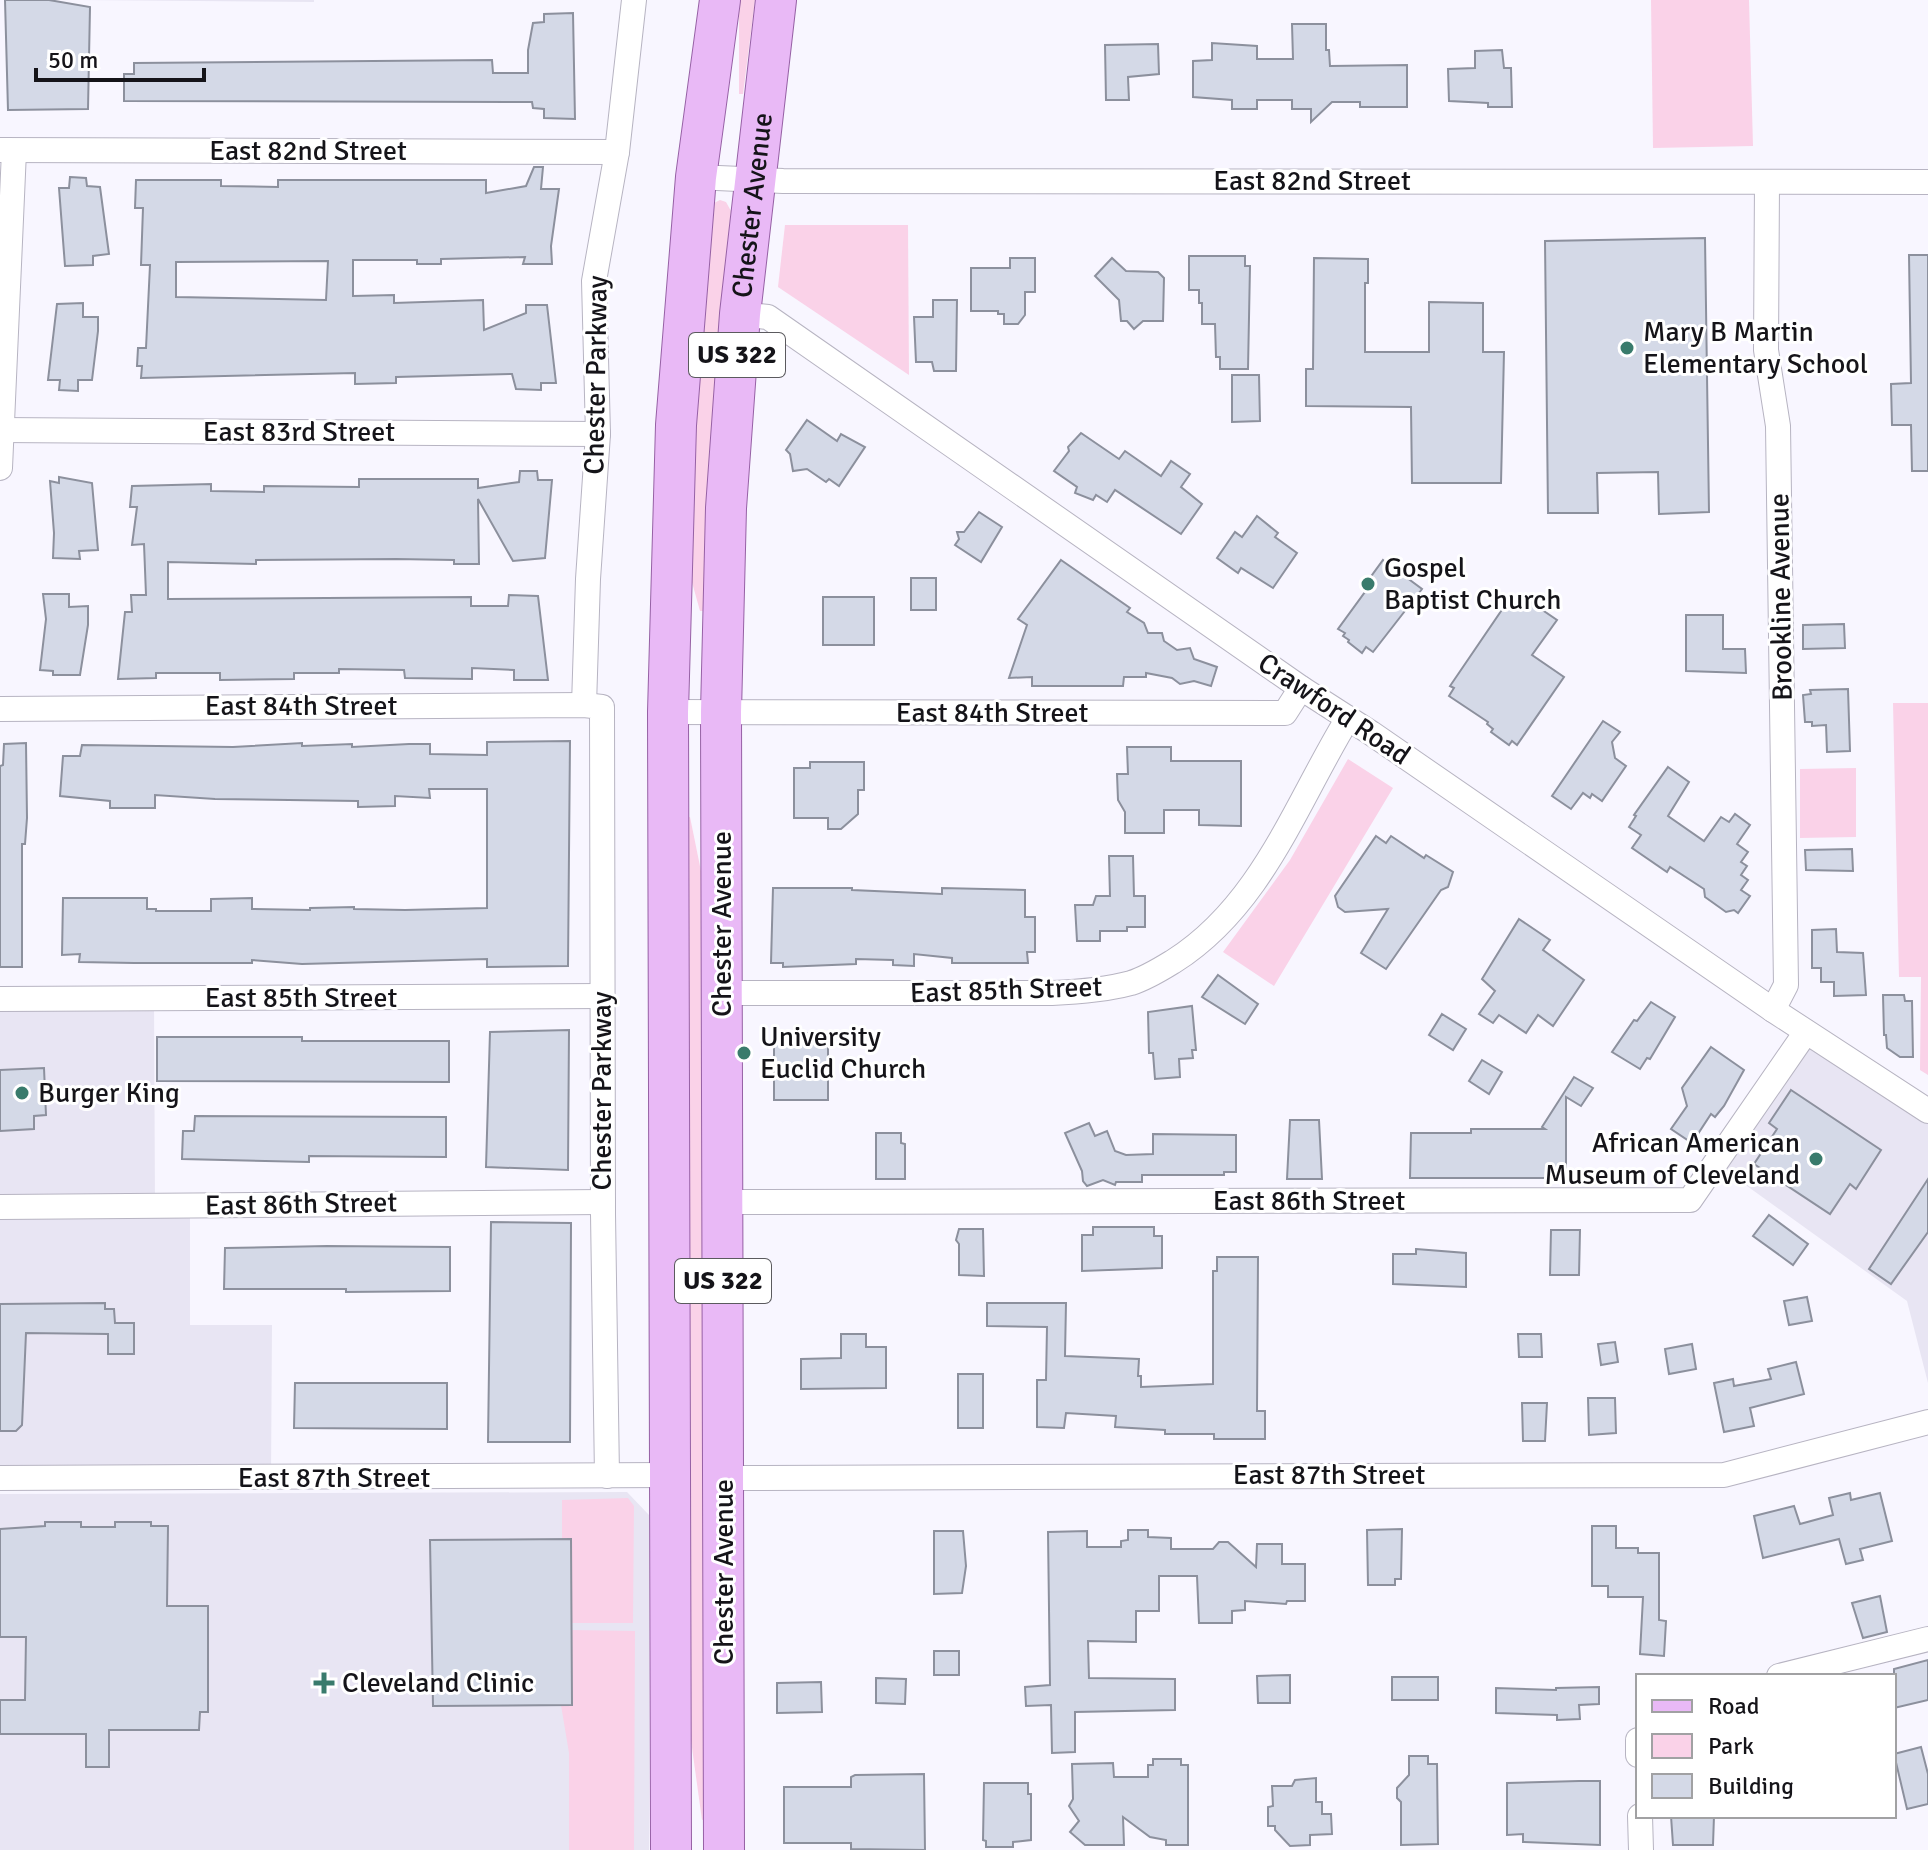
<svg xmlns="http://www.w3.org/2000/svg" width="1928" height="1850" font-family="Signika,sans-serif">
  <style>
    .built { fill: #e8e5f3 }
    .green { fill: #fad2e8 }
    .building { fill: #d4d9e7; stroke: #8c909d; stroke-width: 2; fill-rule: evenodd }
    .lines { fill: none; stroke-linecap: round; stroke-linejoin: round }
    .minor-casing { stroke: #b7b4c2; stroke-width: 26 }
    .primary-casing { stroke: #9661a5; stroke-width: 42 }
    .minor { stroke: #fff; stroke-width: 24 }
    .primary { stroke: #e9b9f6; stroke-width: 40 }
    .poi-dot { fill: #397b6c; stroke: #fff; stroke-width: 3 }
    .labels { text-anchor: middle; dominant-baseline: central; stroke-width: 6; stroke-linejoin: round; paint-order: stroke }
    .shield { fill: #fff; stroke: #5b5a5e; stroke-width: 2 }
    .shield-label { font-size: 26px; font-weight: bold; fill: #151419 }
    .street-label { font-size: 28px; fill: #151419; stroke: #fff }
    .poi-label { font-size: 28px; fill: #151419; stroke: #fff; text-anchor: start }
  </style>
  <rect width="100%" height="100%" fill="#f8f6ff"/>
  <g class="built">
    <polygon points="79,0 314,0 314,2"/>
    <polygon points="154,998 155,1205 190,1205 190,1325 272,1325 271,1478 0,1478 0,999"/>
    <polygon points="1806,1032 1928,1111 1928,1383 1907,1301 1715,1163"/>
    <polygon points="627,1492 649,1515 649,1850 0,1850 0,1494"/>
  </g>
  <g class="green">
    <polygon points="739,0 755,0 743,94 739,94"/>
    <polygon points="1651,0 1749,0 1753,146 1653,148"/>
    <polygon points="720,200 726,202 731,211 717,342 704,611 700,611 688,568 696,387 714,203"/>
    <polygon points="785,225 908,225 909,375 778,287"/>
    <polygon points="1893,703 1928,703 1928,1075 1920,1070 1921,977 1899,977"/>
    <polygon points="1348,759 1393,788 1274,986 1223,952 1290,860"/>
    <polygon points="1856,768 1856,837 1800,838 1800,769"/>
    <polygon points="690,817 703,881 705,1819 702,1820 688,1719 685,818"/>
    <polygon points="628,1498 634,1506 633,1623 571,1623 571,1539 562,1539 562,1500"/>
    <polygon points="571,1630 635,1631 634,1850 569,1850 569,1753 561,1705"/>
  </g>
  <g class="building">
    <polygon points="5,0 49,0 90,7 88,109 8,110"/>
    <polygon points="573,13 575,119 544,118 544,109 533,108 532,102 124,101 124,74 134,74 134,63 492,60 493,73 528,73 528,50 533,23 544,22 544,14"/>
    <polygon points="1292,24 1326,24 1326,50 1329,50 1330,66 1407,65 1407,107 1360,107 1360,102 1332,102 1311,122 1311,109 1292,109 1292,100 1257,100 1257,109 1232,109 1232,100 1193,97 1193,61 1212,60 1212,43 1257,46 1257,59 1293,59"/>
    <polygon points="1158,44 1159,74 1128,77 1129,100 1106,100 1105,45"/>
    <polygon points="1502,50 1504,68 1511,68 1512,107 1488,107 1488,103 1449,101 1448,69 1475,68 1475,51"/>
    <path d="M534,167h9l-2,22h18l-8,57 1,18h-29l2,-7 -84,2v5h-24v-4h-64v36l41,-1v8l89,-3 1,30 42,-17v-8h21l9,78h-15v7l-25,-1 -4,-15 -116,3v6l-41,1v-11l-214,5 1,-12h-5l1,-18h8l4,-83h-9l2,-57h-8l1,-28h85v6l57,1v-7h208v13l40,-7zM328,261l-2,39 -150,-3v-35z"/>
    <polygon points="70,177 86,178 87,186 100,187 109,254 93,256 93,265 65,266 59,188 69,188"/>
    <polygon points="1705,238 1709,512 1659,514 1658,472 1597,473 1598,513 1548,513 1545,241"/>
    <polygon points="1909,255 1928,255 1928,471 1912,471 1911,425 1892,425 1891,384 1911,383"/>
    <polygon points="1189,256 1245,256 1245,266 1250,266 1248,369 1220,369 1220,357 1216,357 1215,324 1202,324 1202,303 1199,303 1199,290 1189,290"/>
    <polygon points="1010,258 1035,258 1035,292 1025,292 1025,315 1018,324 1004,324 1004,314 998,314 998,311 971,311 971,268 1010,268"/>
    <polygon points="1112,258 1126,271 1158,272 1164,278 1163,321 1143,321 1134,329 1127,321 1121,321 1119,300 1095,276"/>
    <polygon points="1314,258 1368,259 1368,283 1365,283 1365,352 1429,352 1429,302 1483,303 1483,352 1504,352 1501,483 1412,483 1411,407 1306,406 1306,369 1313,369"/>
    <polygon points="933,300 957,300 956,371 934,371 932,362 916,362 914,317 933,317"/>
    <polygon points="83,303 83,317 98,317 98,331 92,380 78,380 78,391 59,390 60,380 48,380 57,304"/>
    <polygon points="1232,375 1259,375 1260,421 1232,422"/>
    <polygon points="807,420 837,441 841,434 865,447 839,486 829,479 826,482 807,469 793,471 790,454 786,450"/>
    <polygon points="1081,433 1119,459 1125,451 1161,476 1171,461 1190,474 1181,487 1202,504 1181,534 1115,490 1107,502 1096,495 1093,500 1075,493 1077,487 1054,471 1069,451 1068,447"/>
    <polygon points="520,471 537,471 538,480 552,480 545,558 513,561 478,499 479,564 454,564 454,560 396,559 256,560 256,564 168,562 168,599 471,597 471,606 508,606 509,595 538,596 548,680 514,680 514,670 472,668 472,679 405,678 404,670 339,669 339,673 294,673 294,679 220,680 220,673 156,673 156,678 118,679 125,612 132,612 131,595 146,595 144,544 132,545 137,507 130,507 132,486 211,484 211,491 264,492 264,486 359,487 359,479 478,479 478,488 519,482"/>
    <polygon points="59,477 92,483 98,550 79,551 80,559 53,558 54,533 50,481 59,483"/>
    <polygon points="979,512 1002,527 981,562 955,545 959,539 957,532 964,532"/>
    <polygon points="1257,516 1278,533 1275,537 1297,553 1273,588 1241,568 1238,573 1217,558 1235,532 1242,537"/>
    <polygon points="1061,560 1130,608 1127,612 1144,623 1148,633 1162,633 1164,641 1177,650 1190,648 1194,659 1217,667 1211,686 1194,681 1180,684 1172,678 1146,673 1146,677 1124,677 1123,686 1032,686 1032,677 1009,678 1027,625 1018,619"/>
    <polygon points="1383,560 1422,589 1373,652 1366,647 1362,653 1348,642 1349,640 1343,636 1345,633 1338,629 1370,585 1367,582"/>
    <rect x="911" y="578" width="25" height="32"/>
    <polygon points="43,594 69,594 69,607 88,606 88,625 80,675 53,675 53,671 40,670 46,619"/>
    <polygon points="1519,594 1557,620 1532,655 1564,677 1517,745 1512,741 1509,745 1491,732 1493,729 1487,724 1488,722 1449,696 1454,688 1450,686 1510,598 1514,601"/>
    <rect x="823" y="597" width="51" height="48"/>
    <polygon points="1686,615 1723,615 1723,649 1745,649 1746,673 1686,671"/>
    <polygon points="1844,624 1845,648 1803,649 1803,625"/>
    <polygon points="1848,689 1850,751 1827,752 1826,725 1812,726 1812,722 1805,722 1803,695 1811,694 1810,690"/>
    <polygon points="1603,721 1620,732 1612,742 1615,758 1626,766 1602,801 1592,794 1590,798 1583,793 1571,809 1552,796"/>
    <polygon points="570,741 568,966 487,967 487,959 302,964 252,960 252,963 134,963 79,962 80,954 62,955 63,898 147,898 147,909 156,909 156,911 211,911 211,899 252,898 252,909 310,910 310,908 354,907 354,909 405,910 487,908 487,789 429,789 430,798 395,796 395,806 358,807 358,801 215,799 155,795 155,808 110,808 110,801 60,796 63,756 80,756 82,745 233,747 302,743 302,746 352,744 352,747 409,744 430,744 430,754 487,755 487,742"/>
    <polygon points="26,743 27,818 25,844 22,844 22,967 0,967 0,766 3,765 4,744"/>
    <polygon points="1127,747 1171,747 1171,761 1241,761 1241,826 1199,825 1199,810 1164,810 1164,833 1125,833 1125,812 1118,800 1117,774 1128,774"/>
    <polygon points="810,762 864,762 864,790 858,790 858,814 841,829 828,829 828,818 794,818 794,768 810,768"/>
    <polygon points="1668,767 1689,782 1668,816 1704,841 1721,817 1729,822 1735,814 1750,825 1737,844 1748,852 1741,862 1747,866 1741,875 1748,880 1741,890 1750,896 1738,913 1734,910 1726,912 1705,897 1704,889 1670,867 1667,872 1632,848 1641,835 1629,827 1636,816 1634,815"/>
    <polygon points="1376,836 1386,843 1391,836 1424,858 1426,855 1453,872 1448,887 1441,890 1386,969 1361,953 1388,909 1345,912 1338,907 1335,896"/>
    <polygon points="1852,849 1853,871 1806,870 1805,850"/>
    <polygon points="1109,856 1133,856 1134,896 1145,896 1145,927 1127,927 1127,931 1100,931 1100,941 1077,941 1075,905 1093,905 1096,896 1110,896"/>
    <polygon points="773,888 852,888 852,890 942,894 942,888 1025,890 1025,917 1035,917 1035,952 1027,952 1028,963 952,963 952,958 914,954 914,966 893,965 893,960 856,959 856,964 783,967 783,963 771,963"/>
    <polygon points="1519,919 1550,940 1543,950 1584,980 1553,1026 1538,1015 1526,1033 1499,1015 1493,1023 1479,1014 1495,991 1482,979"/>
    <polygon points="1836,929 1837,952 1863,953 1866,995 1834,996 1834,982 1821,982 1821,968 1812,968 1812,930"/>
    <polygon points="1218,975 1258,1004 1245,1024 1202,997"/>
    <polygon points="1883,995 1904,995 1905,1001 1912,1001 1913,1057 1900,1057 1887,1048 1886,1035 1884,1035"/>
    <polygon points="1651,1002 1675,1017 1650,1059 1647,1058 1640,1069 1612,1052 1634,1020 1637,1021"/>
    <polygon points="1192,1006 1196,1050 1192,1050 1193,1058 1179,1059 1180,1077 1155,1079 1153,1053 1149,1053 1148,1012"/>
    <polygon points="1442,1014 1466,1029 1453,1050 1429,1035"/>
    <polygon points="569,1030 568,1170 486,1167 490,1032"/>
    <rect x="774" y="1033" width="54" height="67"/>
    <polygon points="157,1037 302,1037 302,1041 449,1041 449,1082 157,1081"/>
    <polygon points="1711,1047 1744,1070 1724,1106 1715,1117 1711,1114 1692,1143 1671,1129 1687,1106 1682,1088"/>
    <polygon points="1482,1060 1502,1072 1489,1094 1469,1081"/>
    <polygon points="44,1068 46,1115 34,1116 34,1129 0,1131 0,1070"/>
    <polygon points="1574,1077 1593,1088 1581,1106 1566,1097 1566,1178 1410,1178 1411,1133 1471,1133 1471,1129 1545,1129 1542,1127"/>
    <polygon points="1791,1090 1881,1150 1856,1189 1850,1184 1830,1214 1754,1164 1777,1129 1769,1123"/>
    <polygon points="195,1116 446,1117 446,1157 309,1156 309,1162 182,1159 183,1131 194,1131"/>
    <polygon points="1290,1120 1319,1120 1322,1179 1287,1179"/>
    <polygon points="1089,1123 1095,1136 1107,1131 1115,1151 1126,1155 1153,1154 1153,1134 1236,1135 1236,1172 1224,1172 1224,1175 1142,1175 1142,1182 1116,1182 1115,1185 1103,1180 1087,1186 1083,1181 1082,1171 1065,1133"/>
    <polygon points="876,1133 901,1133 901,1143 905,1144 905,1179 876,1179"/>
    <polygon points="1928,1179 1928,1232 1891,1284 1869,1269"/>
    <polygon points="1769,1215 1808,1244 1793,1265 1753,1236"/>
    <polygon points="491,1222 571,1223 570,1442 488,1442"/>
    <polygon points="1093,1227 1154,1227 1154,1236 1162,1236 1162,1268 1082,1271 1082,1235 1093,1235"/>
    <polygon points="959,1229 983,1229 984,1276 959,1275 959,1244 956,1240"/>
    <polygon points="1551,1230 1580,1230 1579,1275 1550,1275"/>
    <polygon points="327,1246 450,1247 450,1291 346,1292 346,1289 224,1289 225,1248"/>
    <polygon points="1416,1249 1466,1253 1466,1287 1393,1284 1393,1254 1416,1254"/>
    <polygon points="1217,1257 1258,1257 1257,1411 1265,1411 1265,1439 1214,1439 1214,1434 1165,1434 1165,1430 1115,1427 1116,1416 1066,1413 1064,1428 1037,1427 1037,1380 1046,1380 1047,1327 987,1326 987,1303 1066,1303 1065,1356 1139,1359 1138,1376 1141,1376 1141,1387 1213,1384 1213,1271 1217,1271"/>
    <polygon points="1807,1297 1812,1321 1789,1325 1784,1301"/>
    <polygon points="105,1303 105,1309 114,1309 115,1323 134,1323 134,1354 108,1354 108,1334 26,1333 22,1425 16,1431 0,1431 0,1304"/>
    <polygon points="841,1334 866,1334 866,1347 886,1347 886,1388 801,1389 801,1359 841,1358"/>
    <polygon points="1518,1334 1541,1334 1542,1357 1519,1357"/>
    <polygon points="1615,1342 1618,1362 1601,1365 1598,1344"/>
    <polygon points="1692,1344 1696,1369 1669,1374 1665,1349"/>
    <polygon points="1796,1362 1804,1394 1750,1408 1754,1426 1724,1432 1714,1383 1733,1379 1734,1386 1771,1379 1768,1369"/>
    <rect x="958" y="1374" width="25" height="54"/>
    <polygon points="295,1383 447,1383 447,1429 294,1428"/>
    <polygon points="1588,1398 1615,1398 1616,1433 1589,1435"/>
    <polygon points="1522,1403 1547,1403 1545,1441 1523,1441"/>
    <polygon points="1850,1493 1851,1500 1880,1493 1892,1541 1860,1549 1863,1560 1846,1564 1839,1539 1763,1558 1754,1516 1794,1506 1800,1524 1833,1515 1829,1498"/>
    <polygon points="45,1522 81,1522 81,1527 115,1527 115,1522 151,1522 151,1526 168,1526 167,1606 208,1606 208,1712 200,1712 199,1730 109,1730 109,1767 86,1767 86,1734 0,1734 0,1700 25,1700 26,1637 0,1637 0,1529 45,1526"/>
    <polygon points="1592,1526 1616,1526 1616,1548 1638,1548 1638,1553 1659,1553 1659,1620 1666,1621 1664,1656 1640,1654 1643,1597 1608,1597 1608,1586 1592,1586"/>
    <polygon points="1402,1529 1401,1579 1395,1579 1395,1585 1368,1585 1367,1530"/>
    <polygon points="1128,1530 1148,1530 1148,1537 1171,1538 1171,1549 1213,1549 1219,1542 1228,1542 1256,1567 1257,1544 1282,1544 1282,1564 1305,1564 1305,1601 1287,1601 1286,1604 1245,1601 1245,1610 1232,1611 1232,1623 1199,1623 1197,1576 1159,1576 1159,1611 1136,1611 1136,1642 1088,1641 1089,1678 1175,1679 1175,1710 1075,1712 1075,1752 1052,1753 1051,1705 1026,1706 1025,1687 1050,1685 1048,1532 1087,1531 1087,1547 1121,1547 1121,1541 1128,1540"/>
    <polygon points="934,1531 963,1531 966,1566 962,1593 934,1594"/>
    <polygon points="571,1539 572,1705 433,1706 430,1540"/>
    <polygon points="1880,1596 1887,1632 1863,1638 1852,1603"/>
    <rect x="934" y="1651" width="25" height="24"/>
    <polygon points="1928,1660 1928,1700 1894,1708 1894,1669"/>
    <polygon points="1290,1675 1290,1703 1258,1703 1257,1676"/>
    <rect x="1392" y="1677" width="46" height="23"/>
    <polygon points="876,1678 906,1679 905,1704 876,1703"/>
    <polygon points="821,1682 822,1712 777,1713 777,1683"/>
    <polygon points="1599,1687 1599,1704 1579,1705 1580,1719 1557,1720 1557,1715 1496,1713 1496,1688 1556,1690 1556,1688"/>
    <polygon points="1921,1747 1928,1774 1928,1804 1907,1809 1894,1754"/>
    <polygon points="1409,1756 1428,1756 1428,1764 1437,1764 1438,1844 1401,1845 1401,1802 1397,1798 1397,1788 1409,1775"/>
    <polygon points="1153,1759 1181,1759 1181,1765 1188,1765 1188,1845 1166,1845 1166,1840 1150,1837 1123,1817 1124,1845 1085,1845 1070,1832 1079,1821 1069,1806 1073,1799 1072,1764 1113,1763 1114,1777 1148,1777 1148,1765 1153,1765"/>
    <polygon points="924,1774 925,1850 851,1849 851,1843 784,1843 784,1787 851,1787 851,1777 855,1775"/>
    <polygon points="1316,1778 1316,1802 1322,1802 1322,1814 1331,1814 1332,1834 1310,1835 1310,1845 1290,1846 1275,1830 1275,1826 1268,1826 1268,1807 1273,1806 1272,1786 1292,1786 1295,1780"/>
    <polygon points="1579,1781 1600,1781 1600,1845 1523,1842 1523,1834 1507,1835 1507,1783"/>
    <polygon points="984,1783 1028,1783 1028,1794 1031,1794 1031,1840 1013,1842 1013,1847 986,1847 986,1841 983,1840"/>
    <polygon points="1671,1816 1714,1816 1713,1845 1673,1845"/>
  </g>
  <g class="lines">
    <defs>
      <g id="minor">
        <polyline points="0,150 617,152"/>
        <polyline points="696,177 783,181 1928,182"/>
        <polyline points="1767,182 1766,350 1778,426 1786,985 1773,1010"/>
        <polyline points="740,314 768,317 1301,688 1371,733 1773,1010 1928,1111"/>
        <polyline points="0,430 598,434"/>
        <polyline points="0,468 14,151"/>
        <polyline points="584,705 588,579 598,434 594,281 617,152 634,0"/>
        <polyline points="0,709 584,705 602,707 603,1214 607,1476"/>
        <polyline points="668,712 1285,713 1301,688"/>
        <path d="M722,993h330c26,-1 53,-3 79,-10 16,-5 30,-14 43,-22 88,-56 122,-158 174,-243"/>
        <polyline points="0,999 602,996"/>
        <polyline points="723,1202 1690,1200 1806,1032"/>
        <polyline points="0,1207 603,1202"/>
        <polyline points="0,1478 668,1475"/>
        <polyline points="724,1478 1724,1475 1928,1422"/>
        <polyline points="1779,1676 1928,1639"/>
        <polyline points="1638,1740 1638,1755"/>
        <polyline points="1640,1816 1641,1850"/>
      </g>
      <g id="primary">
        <polyline points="671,1850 668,712 676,425 696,177 720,0"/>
        <path id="s1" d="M724,1850l-3,-1138 5,-204 14,-194 36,-314"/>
      </g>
    </defs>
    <use href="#minor" class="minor-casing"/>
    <use href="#primary" class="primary-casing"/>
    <use href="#minor" class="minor"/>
    <use href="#primary" class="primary"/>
  </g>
  <g class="poi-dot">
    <circle cx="1627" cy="348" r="8"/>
    <circle cx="1368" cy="584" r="8"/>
    <circle cx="744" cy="1053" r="8"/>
    <circle cx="22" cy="1093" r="8"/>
    <circle cx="1816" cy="1159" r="8"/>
    <path d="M320 1671h8v8h8v8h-8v8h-8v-8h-8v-8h8z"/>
  </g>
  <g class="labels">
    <g class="shield">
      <rect x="689" y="333" width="96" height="44" rx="6"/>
      <rect x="675" y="1259" width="96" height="44" rx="6"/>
    </g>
    <g class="shield-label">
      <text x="737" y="355">US 322</text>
      <text x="723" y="1281">US 322</text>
    </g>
    <g class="street-label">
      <text x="308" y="151">East 82nd Street</text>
      <text x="1312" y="181">East 82nd Street</text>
      <text stroke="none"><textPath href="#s1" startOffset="1646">Chester Avenue</textPath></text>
      <text transform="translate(596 375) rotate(-89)">Chester Parkway</text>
      <text x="299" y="432">East 83rd Street</text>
      <text transform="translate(1781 597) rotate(-91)">Brookline Avenue</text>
      <text x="301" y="706">East 84th Street</text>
      <text transform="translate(1334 709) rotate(34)">Crawford Road</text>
      <text x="992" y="713">East 84th Street</text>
      <text transform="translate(722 924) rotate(-90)">Chester Avenue</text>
      <text transform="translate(1006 990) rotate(-2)">East 85th Street</text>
      <text x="301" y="998">East 85th Street</text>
      <text transform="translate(602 1091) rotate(-90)">Chester Parkway</text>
      <text x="1309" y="1201">East 86th Street</text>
      <text transform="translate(301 1204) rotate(-1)">East 86th Street</text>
      <text x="1329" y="1475">East 87th Street</text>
      <text x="334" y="1478">East 87th Street</text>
      <text transform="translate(724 1572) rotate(-90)">Chester Avenue</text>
    </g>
    <g class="poi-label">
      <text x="1643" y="332">Mary B Martin<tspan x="1643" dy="32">Elementary School</tspan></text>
      <text x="1384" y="568">Gospel<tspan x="1384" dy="32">Baptist Church</tspan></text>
      <text x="760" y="1037">University<tspan x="760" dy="32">Euclid Church</tspan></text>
      <text x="38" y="1093">Burger King</text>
      <text x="1800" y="1143" text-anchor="end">African American<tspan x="1800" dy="32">Museum of Cleveland</tspan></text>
      <text x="342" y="1683">Cleveland Clinic</text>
    </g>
  </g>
  <rect x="1636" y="1674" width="260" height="144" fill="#ffffff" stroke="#a1a1a3" stroke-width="2"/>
  <rect x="1652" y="1700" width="40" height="12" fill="#e9b9f6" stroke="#a1a1a3" stroke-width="2"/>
  <text x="1708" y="1714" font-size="24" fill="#151419">Road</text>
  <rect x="1652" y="1734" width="40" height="24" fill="#fad2e8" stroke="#a1a1a3" stroke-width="2"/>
  <text x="1708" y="1754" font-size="24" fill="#151419">Park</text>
  <rect x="1652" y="1774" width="40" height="24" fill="#d4d9e7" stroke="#a1a1a3" stroke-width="2"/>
  <text x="1708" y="1794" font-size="24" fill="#151419">Building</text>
  <path d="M36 68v12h168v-12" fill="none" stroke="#151419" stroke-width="4"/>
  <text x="48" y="68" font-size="24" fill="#151419" stroke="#ffffff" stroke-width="6" paint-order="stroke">50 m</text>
</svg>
